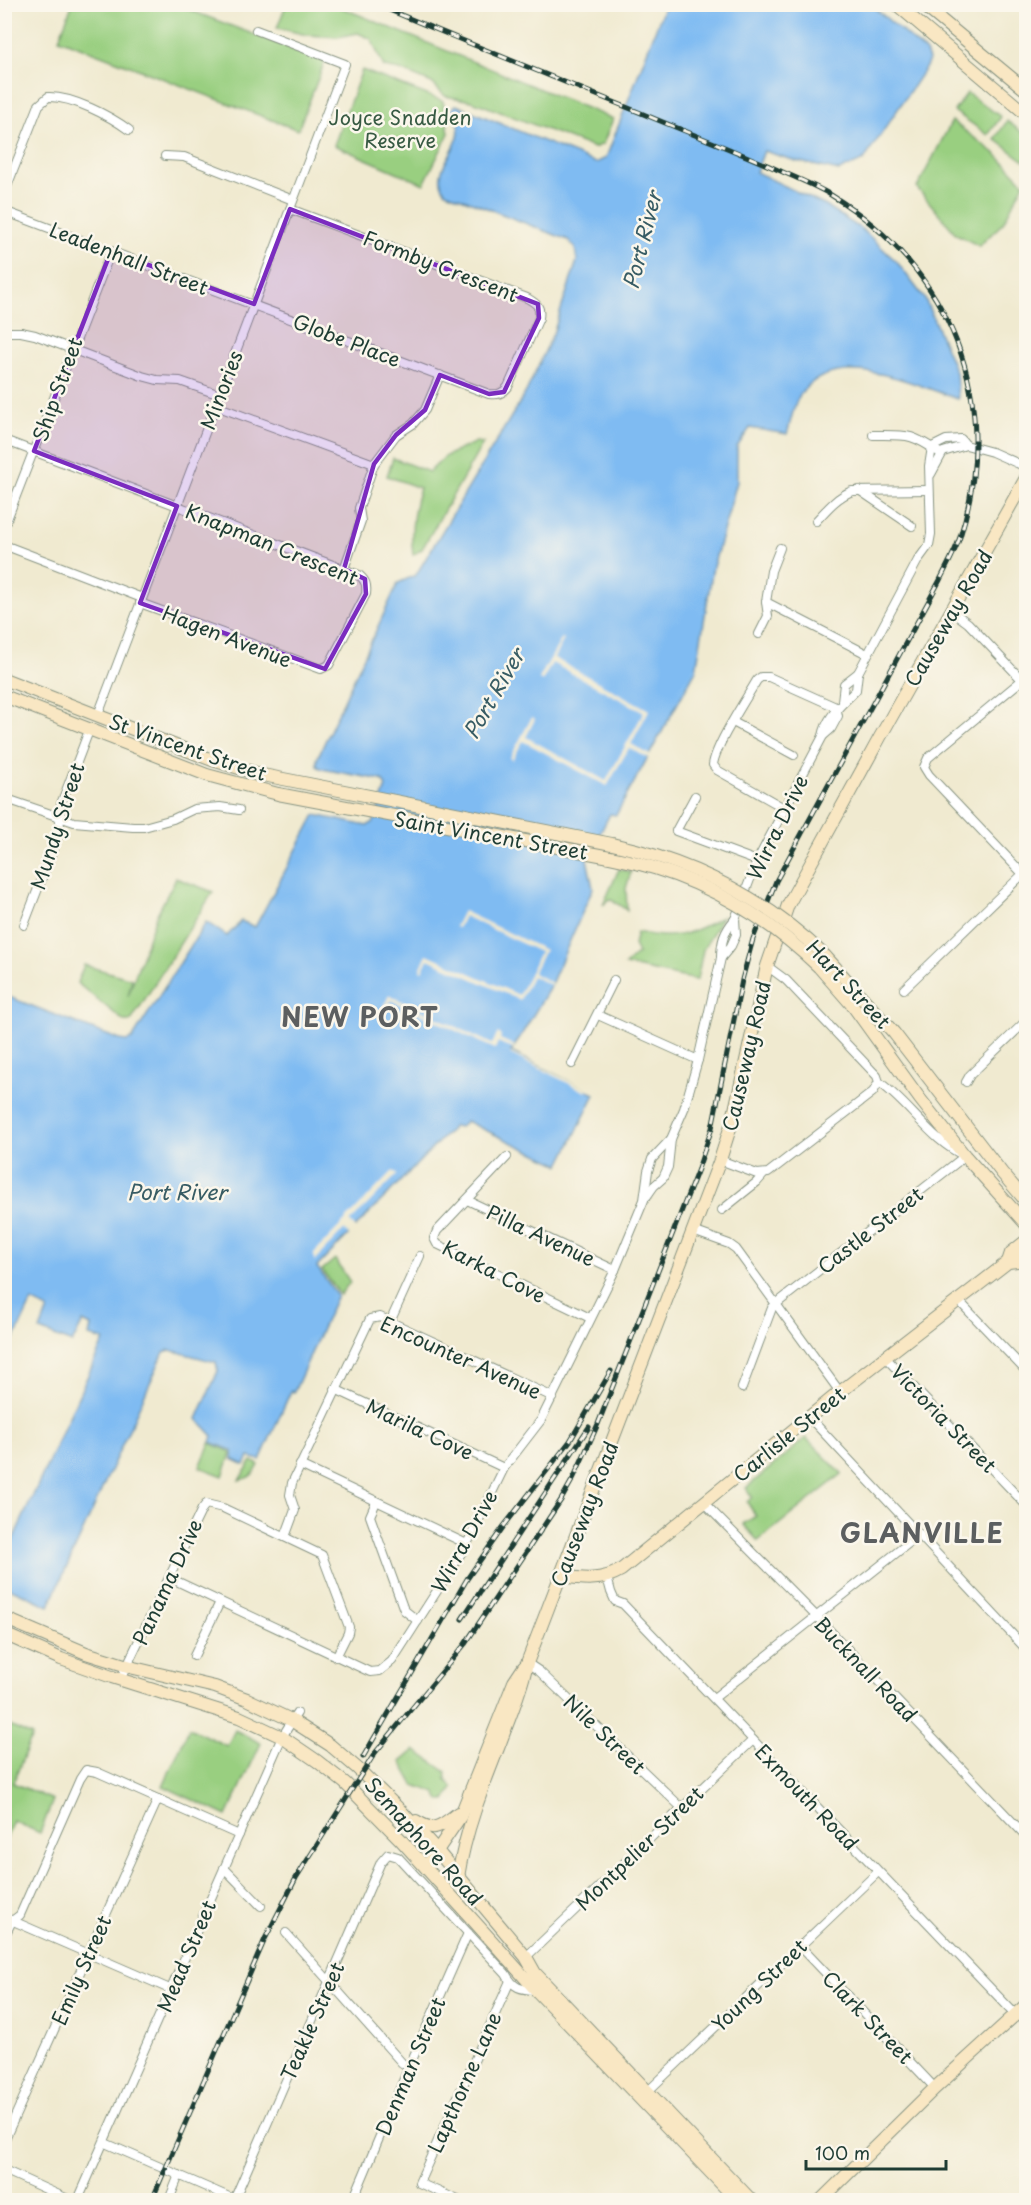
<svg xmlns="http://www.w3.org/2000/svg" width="1031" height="2205" font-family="'Playpen Sans',sans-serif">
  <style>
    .green { fill: #99cf80; stroke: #5c865a; stroke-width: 1.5 }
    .water { fill: #7fbbf2; stroke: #4f7c93; stroke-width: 1.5 }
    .pier { fill: #f0ead0 }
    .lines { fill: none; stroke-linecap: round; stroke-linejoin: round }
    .street-casing { stroke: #889482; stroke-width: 10 }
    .secondary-casing { stroke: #889482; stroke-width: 14 }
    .street { stroke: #fff; stroke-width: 8 }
    .secondary { stroke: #f9e7c3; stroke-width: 12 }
    .rail-casing { stroke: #1f3d34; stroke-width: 5 }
    .rail { stroke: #fbf7ec; stroke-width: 3; stroke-dasharray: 9; stroke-linecap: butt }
    .secondary-bridge-casing { stroke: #889482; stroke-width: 14; stroke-linecap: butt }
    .secondary-bridge { stroke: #f9e7c3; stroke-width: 12 }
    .marked { fill: #7b2cbf; fill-opacity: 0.2; stroke: #7b2cbf; stroke-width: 4.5; stroke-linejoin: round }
    .labels { text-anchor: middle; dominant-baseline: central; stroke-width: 5; stroke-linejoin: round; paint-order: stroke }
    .park-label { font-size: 20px; fill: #375a43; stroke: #fbf7ec }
    .street-label { font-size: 20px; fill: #1f3d34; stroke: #fbf7ec }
    .water-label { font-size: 21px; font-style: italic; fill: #375c64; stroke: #fbf7ec }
    .district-label { font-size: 26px; font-weight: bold; letter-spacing: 1.5px; fill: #5c5f60; stroke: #fbf7ec }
  </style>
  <rect width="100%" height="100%" fill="#fbf7ec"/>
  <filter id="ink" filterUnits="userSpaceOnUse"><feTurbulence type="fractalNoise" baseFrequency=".0167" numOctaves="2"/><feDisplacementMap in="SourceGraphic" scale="12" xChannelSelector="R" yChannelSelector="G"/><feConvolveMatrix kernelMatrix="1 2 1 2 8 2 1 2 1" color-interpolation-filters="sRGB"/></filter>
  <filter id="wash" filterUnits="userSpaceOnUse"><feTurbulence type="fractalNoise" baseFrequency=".008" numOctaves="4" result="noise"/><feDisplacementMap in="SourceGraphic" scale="24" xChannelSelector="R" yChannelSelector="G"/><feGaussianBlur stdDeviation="1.35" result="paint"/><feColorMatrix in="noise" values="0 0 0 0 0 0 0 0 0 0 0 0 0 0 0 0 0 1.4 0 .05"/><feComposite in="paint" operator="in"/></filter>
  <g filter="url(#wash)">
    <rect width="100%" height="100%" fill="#f0ead0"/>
    <g class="green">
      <polygon points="72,5 176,5 325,61 298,130 59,39"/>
      <polygon points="286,5 335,5 613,119 603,144 594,148 472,101 445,96 432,83 400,70 384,67 371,39 358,33 338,37 307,35 277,28"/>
      <polygon points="362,70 443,101 449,133 424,184 334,145"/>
      <polygon points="967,93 1001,117 988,135 954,111"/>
      <polygon points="952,121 996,154 1024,183 1003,223 979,246 956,234 917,188"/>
      <polygon points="1007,121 1026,135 1026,162 995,139"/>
      <path d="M476,442l7,1 -61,106 -9,6c-3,-23 0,-45 7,-67l-33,-12 6,-18 36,14 17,-16z"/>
      <polygon points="619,869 631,872 626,888 627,910 610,899 603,905"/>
      <polygon points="176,878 213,892 131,1021 124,1021 77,983 84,965 132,979 128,996 156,916"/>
      <path d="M722,917l-19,33 -6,30 -72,-15 13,-12 -4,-8 3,-13c37,9 52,3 85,-15z"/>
      <polygon points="335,1259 350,1282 340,1295 322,1270"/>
      <polygon points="806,1438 842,1474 758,1541 743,1524 756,1516 747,1502 752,1497 746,1488"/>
      <polygon points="210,1443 229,1451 231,1454 223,1476 200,1467"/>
      <path d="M252,1461l7,4c-5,10 -9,13 -20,15z"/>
      <polygon points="5,1724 32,1736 13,1783 53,1800 40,1833 13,1821 5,1841"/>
      <polygon points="189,1728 227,1746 235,1730 261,1743 227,1816 163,1786"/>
      <polygon points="415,1750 446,1772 446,1780 453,1788 445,1801 440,1800 436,1793 414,1785 401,1762"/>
    </g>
    <path class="water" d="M665,5h206l55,47 3,8 -3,7 -62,93 -25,11 -43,-10 -32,-10 -8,21 70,34 37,24 34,32 28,37 31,73 2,27c-44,-15 -124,-53 -158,-4 -7,10 -9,27 -13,39l-37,-6 -13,19v35l-24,85 -17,103 -80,145 -6,-1 -23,45 6,29 -44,101 -38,63 84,42 -35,71 -94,-44 -6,6 -6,-1 -137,141 20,28 -43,97 -3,-1 -31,69 -11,-3 -4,8 -13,-6 1,-8 -22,-9 2,-6 -16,-17 21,-48 -2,-9 -46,-12 -6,2 -115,254 -44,-20v-29l99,-217 -15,-4 2,-10 -8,-4 -11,21 -32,-13 8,-21 -16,-8 -18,38 -9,-4 -1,-340 116,45 7,1 5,-2 74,-117 21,14 14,-15 14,6 60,-112 52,11 7,-4 12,-36 -4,-6 -60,-11 -5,-3v-7l81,-176 18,-8 110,-183 27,-58 24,-73 -2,-13 -7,-8 -122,-48c-22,-24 32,-53 5,-77v-5l5,-5 140,58 10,-5z"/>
    <g class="pier">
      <polygon points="562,638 564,639 554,658 649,710 631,744 652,756 650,759 629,748 607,786 523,741 512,760 510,758 532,717 535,719 526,737 606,781 644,712 552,663 542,681 539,679"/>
      <polygon points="463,911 545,950 533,973 552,983 551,985 532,976 520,1000 428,959 422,971 420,970 427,954 519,995 540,952 464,916 458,928 455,927"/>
      <polygon points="389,995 492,1044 498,1033 501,1035 500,1039 515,1046 513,1049 498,1042 495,1049 391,1000 381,1019 379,1017"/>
      <polygon points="511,1053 587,1089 586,1092 510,1054"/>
      <polygon points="393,1171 397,1175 350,1222 357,1230 350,1236 344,1230 314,1261 314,1253"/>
    </g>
  </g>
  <g filter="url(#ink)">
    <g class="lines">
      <defs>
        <g id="street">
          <polyline points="165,156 184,157 293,200"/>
          <path d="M4,194l35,-89 9,-8c24,-1 62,19 81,33"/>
          <path d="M4,211l485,183c9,1 13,0 19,-7l31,-69c2,-12 -2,-14 -12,-20l-237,-89"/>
          <polyline points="4,332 21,332 35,335 142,376 157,380 180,381 220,395"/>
          <polyline points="216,406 374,464"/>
          <path d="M873,435c35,0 38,-2 67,18"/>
          <path d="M4,440l355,135c7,6 8,10 7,19l-37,71 -8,4 -181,-66"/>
          <polyline points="931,474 943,452 966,445"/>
          <polyline points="859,490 912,526"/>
          <path d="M816,521c11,-12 21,-24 36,-30l77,-1"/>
          <polyline points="4,527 111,251"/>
          <polyline points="4,545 142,598"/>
          <polyline points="780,548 771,571 766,602 867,654"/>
          <polyline points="344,569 361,521 359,508 374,464 396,435 413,424 425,410 440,375"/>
          <polyline points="953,612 968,623 1026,684"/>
          <polyline points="759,634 768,616 766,602"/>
          <polyline points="1022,680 928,758 924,767 929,775 1023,874"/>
          <polyline points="842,701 844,684 858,673"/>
          <polyline points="98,715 345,64 256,30"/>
          <polyline points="733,722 794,755"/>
          <polyline points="823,736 831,729 838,716 837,711"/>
          <polyline points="695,796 676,831 757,861"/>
          <polyline points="4,798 74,822 133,827 144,827 173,819 194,809 220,807 239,810"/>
          <path d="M784,808l-67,-38 -4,-5c2,-19 33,-66 44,-85l4,-3h8l69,31"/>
          <polyline points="24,925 59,834 61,804 90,728"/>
          <path d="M721,958l10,-12 5,-11 -1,-16 22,-58 66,-125c4,-21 19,-31 33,-46l2,-17 60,-113 11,-15 2,-11 -2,-68 3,-19 14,-7 15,-1 5,6 26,7 34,15"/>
          <polyline points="904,989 1026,871"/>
          <polyline points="598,1015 698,1060"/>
          <polyline points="572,1064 614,980"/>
          <polyline points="966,1082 970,1075 1026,1021"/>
          <polyline points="507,1157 437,1231 434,1238 437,1244 590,1318"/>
          <polyline points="720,1160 757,1174 768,1173 873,1092 879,1082"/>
          <path d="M647,1196l7,-10 9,-8 5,-11 3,-28 13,-30 14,-49 23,-102c0,-17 3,-26 14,-39"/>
          <polyline points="467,1200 615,1270"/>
          <polyline points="722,1210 757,1182 764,1174"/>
          <polyline points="693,1231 729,1244 736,1249 840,1392"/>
          <polyline points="959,1301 1026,1371"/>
          <polyline points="390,1322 420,1256"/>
          <polyline points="886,1358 1026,1505"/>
          <path d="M742,1388l30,-80 4,-4 189,-148c-34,-15 -55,-52 -86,-74l-2,-6 -91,-96 -19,-14"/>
          <polyline points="335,1389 504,1468"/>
          <polyline points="809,1417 1026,1649"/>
          <polyline points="300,1465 467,1544"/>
          <polyline points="376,1502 370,1516 404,1610 418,1621"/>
          <polyline points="704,1503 816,1616 1026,1836"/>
          <polyline points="285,1537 295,1510 290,1495 292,1483 370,1319 380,1317 553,1397"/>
          <polyline points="607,1577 611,1592 615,1601 623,1604 1015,2014 1026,2020"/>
          <polyline points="170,1578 370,1672 380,1671 392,1661 467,1544 504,1468 541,1420 615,1270 644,1200 648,1171 652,1159 671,1139"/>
          <polyline points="194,1656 220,1602"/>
          <polyline points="527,1663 539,1671 682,1808"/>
          <polyline points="120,1680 202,1509 206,1504 223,1508 322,1555 349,1627 348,1633 336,1657"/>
          <polyline points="714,1698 920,1534"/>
          <polyline points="224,1868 261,1906"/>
          <polyline points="4,1917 172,1990"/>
          <polyline points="286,1933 402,2063 409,2067"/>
          <polyline points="4,1937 12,1921 20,1915 80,1779 86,1770 97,1772 239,1835"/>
          <polyline points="800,1946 935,2088"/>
          <polyline points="526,1957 753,1740"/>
          <polyline points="645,2094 878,1872"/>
          <polyline points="4,2141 158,1799"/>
          <polyline points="105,2143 236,2200"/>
          <polyline points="4,2170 70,2200"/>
          <polyline points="78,2200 282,1737 297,1713"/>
          <polyline points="169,2200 179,2175"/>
          <path d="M234,2200l147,-338 7,-8 10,3 108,117c7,14 15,16 30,16"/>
          <polyline points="353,2200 409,2067 468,1933"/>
          <polyline points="458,2200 419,2183 510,1981"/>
        </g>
        <g id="secondary">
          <polyline points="896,4 1026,114"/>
          <polyline points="922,4 1026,90"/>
          <polyline points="4,679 212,760 263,775 612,844"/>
          <polyline points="4,696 207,775 278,794 610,857"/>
          <polyline points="825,956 894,1033 1002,1173 1026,1201"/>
          <polyline points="819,967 853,1006 920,1099 965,1156 1026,1224"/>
          <polyline points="1008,1262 1011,1253 1026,1241"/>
          <path d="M560,1576c22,3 41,6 61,-6l219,-178 168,-130 9,-1 9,-8"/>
          <polyline points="4,1618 86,1653 134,1668 215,1687 247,1699 291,1720 330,1745 357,1768 402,1812 434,1847 526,1957 535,1973 751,2200"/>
          <polyline points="4,1634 61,1659 112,1677 239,1717 282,1737 317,1761 345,1783 401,1840 536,1990 737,2200"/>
          <path d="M416,1821c19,12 25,5 42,-8"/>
          <polyline points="426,1867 460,1817 514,1682 524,1667"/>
          <path d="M458,1877c7,-46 25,-91 42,-134 10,-27 21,-52 27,-80l193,-503 13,-41 34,-153 21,-61 91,-166 147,-261"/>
          <polyline points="821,2200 935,2088 1026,2005"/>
        </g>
      </defs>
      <use href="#street" class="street-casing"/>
      <use href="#secondary" class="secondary-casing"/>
      <use href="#street" class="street"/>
      <use href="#secondary" class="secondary"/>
      <defs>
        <g id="rail">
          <polyline points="462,1619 589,1427"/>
          <polyline points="363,1757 467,1579 504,1526 570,1441 611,1371"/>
          <path d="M152,2200l113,-261 31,-61 79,-125 90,-109 96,-144 13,-23 24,-53 100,-255 14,-41 30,-148 11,-41 23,-58 164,-301c7,-14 15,-28 20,-43 43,-136 -8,-268 -129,-342 -17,-10 -37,-18 -55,-26 -44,-20 -90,-37 -135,-56 -89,-36 -178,-72 -266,-109"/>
        </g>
      </defs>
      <use href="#rail" class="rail-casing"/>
      <use href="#rail" class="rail"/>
      <defs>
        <g id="secondary-bridge">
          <path d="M612,844c81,18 153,54 213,112"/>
          <path d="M610,857c80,15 151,54 209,110"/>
        </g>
      </defs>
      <use href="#secondary-bridge" class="secondary-bridge-casing"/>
      <use href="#secondary-bridge" class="secondary-bridge"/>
    </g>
  </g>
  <path class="marked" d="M290,209l248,95 1,14 -35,74 -15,2 -49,-19 -15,35 -29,25 -22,29 -30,105 21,10 1,15 -41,75 -185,-66 37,-97 -143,-55 77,-200 143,53z"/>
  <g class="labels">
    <g class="park-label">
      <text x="400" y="117">Joyce Snadden<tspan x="400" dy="23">Reserve</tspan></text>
    </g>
    <g class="street-label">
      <text transform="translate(129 258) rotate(21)">Leadenhall Street</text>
      <text transform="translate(441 266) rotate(21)">Formby Crescent</text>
      <text transform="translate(347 340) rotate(21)">Globe Place</text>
      <text transform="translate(57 389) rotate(-70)">Ship Street</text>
      <text transform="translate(221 390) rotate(-69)">Minories</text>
      <text transform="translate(272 544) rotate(22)">Knapman Crescent</text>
      <text transform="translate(948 618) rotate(-60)">Causeway Road</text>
      <text transform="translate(227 636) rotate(21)">Hagen Avenue</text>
      <text transform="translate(188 747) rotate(19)">St Vincent Street</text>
      <text transform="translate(57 826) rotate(-72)">Mundy Street</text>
      <text transform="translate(777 827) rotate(-64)">Wirra Drive</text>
      <text transform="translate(491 835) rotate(10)">Saint Vincent Street</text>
      <text transform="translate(849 984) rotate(47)">Hart Street</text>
      <text transform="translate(746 1056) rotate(-77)">Causeway Road</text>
      <text transform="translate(870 1230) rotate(-38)">Castle Street</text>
      <text transform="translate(541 1235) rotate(25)">Pilla Avenue</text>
      <text transform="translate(494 1271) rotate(27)">Karka Cove</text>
      <text transform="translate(461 1357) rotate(24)">Encounter Avenue</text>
      <text transform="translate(944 1418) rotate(46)">Victoria Street</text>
      <text transform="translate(420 1429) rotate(25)">Marila Cove</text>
      <text transform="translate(789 1434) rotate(-39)">Carlisle Street</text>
      <text transform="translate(584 1514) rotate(-69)">Causeway Road</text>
      <text transform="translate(464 1541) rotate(-61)">Wirra Drive</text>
      <text transform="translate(167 1582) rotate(-65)">Panama Drive</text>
      <text transform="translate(866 1669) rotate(46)">Bucknall Road</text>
      <text transform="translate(605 1734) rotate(44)">Nile Street</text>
      <text transform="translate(807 1797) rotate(46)">Exmouth Road</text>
      <text transform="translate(424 1841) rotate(48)">Semaphore Road</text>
      <text transform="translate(639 1848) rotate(-44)">Montpelier Street</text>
      <text transform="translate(186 1956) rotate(-67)">Mead Street</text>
      <text transform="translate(81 1970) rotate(-66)">Emily Street</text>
      <text transform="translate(759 1985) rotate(-44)">Young Street</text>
      <text transform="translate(868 2017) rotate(46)">Clark Street</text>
      <text transform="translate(312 2021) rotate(-66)">Teakle Street</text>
      <text transform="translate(410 2066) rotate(-67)">Denman Street</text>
      <text transform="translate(464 2082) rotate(-66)">Lapthorne Lane</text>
    </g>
    <g class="water-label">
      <text transform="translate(641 240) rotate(-76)">Port River</text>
      <text transform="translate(493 693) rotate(-60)">Port River</text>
      <text x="177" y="1191">Port River</text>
    </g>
    <g class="district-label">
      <text x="360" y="1016">NEW PORT</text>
      <text x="922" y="1532">GLANVILLE</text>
    </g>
  </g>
  <rect width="1031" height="2205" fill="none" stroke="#fbf7ec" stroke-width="24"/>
  <path d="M806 2160v9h140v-9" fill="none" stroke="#1f3d34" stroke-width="3"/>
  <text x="815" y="2160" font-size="18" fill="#1f3d34" stroke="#fbf7ec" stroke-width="4.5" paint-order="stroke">100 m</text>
</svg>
